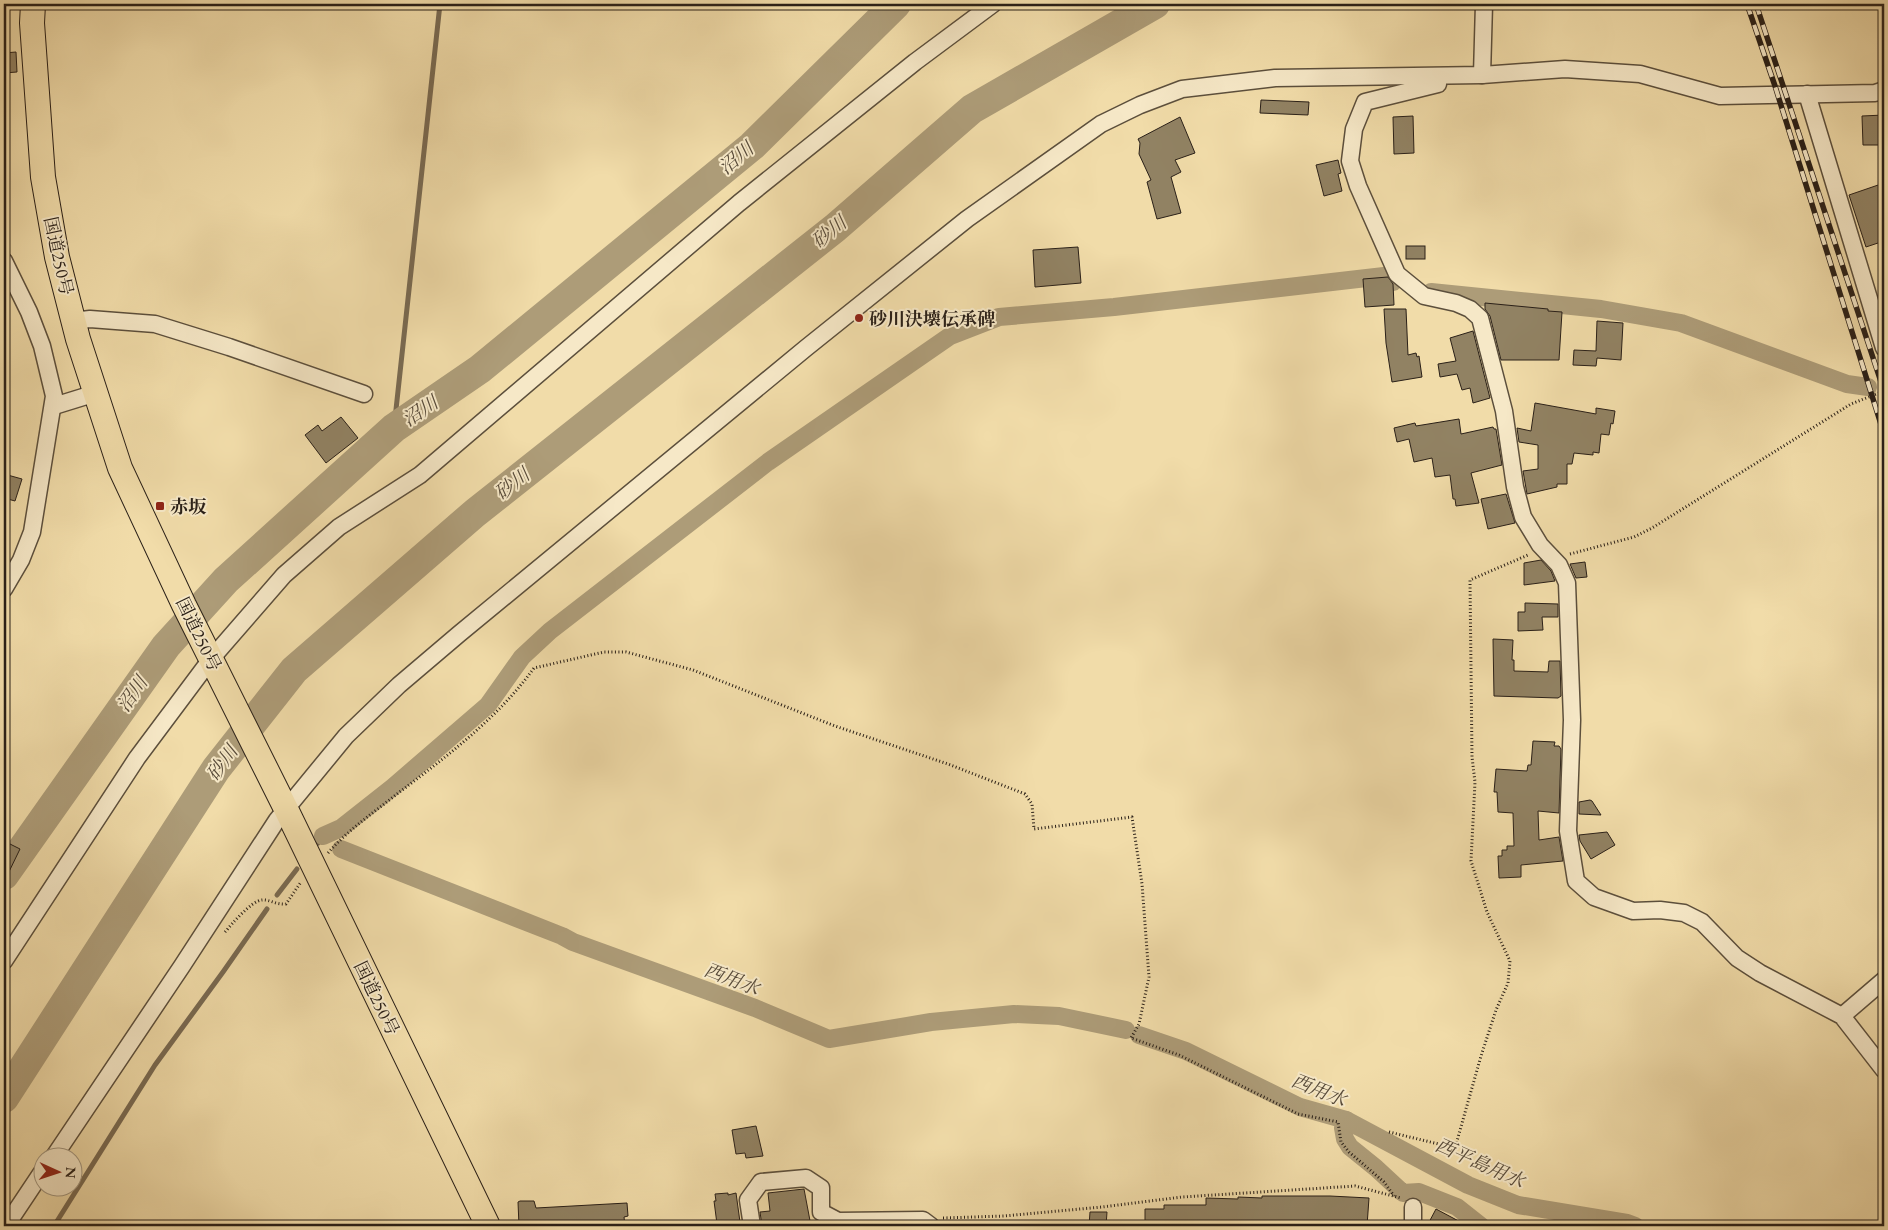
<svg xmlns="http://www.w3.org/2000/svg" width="1888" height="1230" font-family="'EB Garamond','Noto Serif JP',serif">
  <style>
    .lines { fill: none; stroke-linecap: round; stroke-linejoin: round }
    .stream { stroke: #796a52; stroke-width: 5 }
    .canal { stroke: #ad9c78; stroke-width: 18 }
    .river { stroke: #ad9c78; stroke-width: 30 }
    .building { fill: #918263; stroke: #2a2018 }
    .minor-casing { stroke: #5c4f3c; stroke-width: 19 }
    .highway-casing { stroke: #2a2018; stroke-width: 26 }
    .path { stroke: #2a2018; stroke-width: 3; stroke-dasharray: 1 2.5; stroke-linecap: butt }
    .minor { stroke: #f6e8c7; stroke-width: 16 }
    .highway { stroke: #f1dca9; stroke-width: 24 }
    .rail-casing { stroke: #2a2018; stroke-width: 5.5 }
    .rail { stroke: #f6e8c7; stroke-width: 4; stroke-dasharray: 11; stroke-linecap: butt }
    .poi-dot { fill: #8f2418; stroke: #f6e8c7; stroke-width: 2 }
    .labels { text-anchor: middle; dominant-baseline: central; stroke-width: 4; stroke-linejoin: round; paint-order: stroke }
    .street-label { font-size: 18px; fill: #2a2018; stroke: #f6e8c7 }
    .poi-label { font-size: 18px; font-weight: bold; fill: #2a2018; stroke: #f6e8c7; text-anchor: start }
    .water-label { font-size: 19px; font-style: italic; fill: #584b3a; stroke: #f6e8c7 }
  </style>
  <rect width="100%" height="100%" fill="#f1dca9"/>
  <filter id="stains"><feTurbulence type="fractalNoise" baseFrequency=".004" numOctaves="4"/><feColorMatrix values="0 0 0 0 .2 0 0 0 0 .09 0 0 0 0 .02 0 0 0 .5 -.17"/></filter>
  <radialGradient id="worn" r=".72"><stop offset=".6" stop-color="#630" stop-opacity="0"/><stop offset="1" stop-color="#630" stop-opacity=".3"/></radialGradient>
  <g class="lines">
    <g class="stream">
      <polyline points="394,428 440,4"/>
      <polyline points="318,843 323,836"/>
      <polyline points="277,895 297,869"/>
      <polyline points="54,1226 155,1065 223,972 267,909"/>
    </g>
    <g class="canal">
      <polyline points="1431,292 1601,309 1681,323 1847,384 1868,387"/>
      <polyline points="323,836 341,828 393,787 488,705 522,657 550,631 768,462 950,336 999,317 1114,307 1384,276 1393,282"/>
      <polyline points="341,849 562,936 573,942 755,1008 829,1039 931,1022 1014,1014 1059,1016 1126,1030"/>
      <polyline points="1139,1035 1186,1051 1300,1107 1346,1120 1343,1128 1345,1139 1350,1147 1376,1168 1403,1193 1419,1192 1457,1207 1481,1226"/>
      <polyline points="1346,1120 1468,1185 1518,1205 1627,1223 1635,1226"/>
    </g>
    <g class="river">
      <polyline points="4,875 166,646 226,580 394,428 480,369 752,146 896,4"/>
      <polyline points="4,1098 216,769 294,670 475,513 835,228 972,109 1155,4"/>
    </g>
  </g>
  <g class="building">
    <polygon points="16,52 17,72 4,73 4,53"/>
    <polygon points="1261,100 1309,102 1308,115 1260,113"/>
    <polygon points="1884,115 1884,145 1863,145 1862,116"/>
    <polygon points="1413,116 1414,153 1394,154 1393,117"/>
    <polygon points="1180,117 1195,153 1175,160 1181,172 1171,177 1181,213 1157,219 1147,182 1151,180 1139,154 1140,143 1138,139"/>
    <polygon points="1338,160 1341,173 1338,174 1342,191 1324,196 1316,165"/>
    <polygon points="1884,183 1884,241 1866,247 1849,195"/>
    <rect x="1406" y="246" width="19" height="13"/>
    <polygon points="1078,247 1081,283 1035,287 1033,250"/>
    <polygon points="1388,277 1393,284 1394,305 1365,307 1363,279"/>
    <polygon points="1485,303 1548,309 1548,311 1562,312 1559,360 1501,360 1490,316 1485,309"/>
    <polygon points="1384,309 1406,309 1408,355 1416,353 1417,357 1419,356 1422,377 1392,382 1386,343"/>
    <polygon points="1597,321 1623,323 1621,360 1597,358 1596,366 1573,365 1574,350 1596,351"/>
    <polygon points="1473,331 1490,398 1473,403 1470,388 1462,390 1457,374 1440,377 1438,364 1456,361 1450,338"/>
    <polygon points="1535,403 1596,414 1596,408 1615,411 1613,424 1611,423 1609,435 1601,434 1599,453 1593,452 1593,455 1574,453 1572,464 1567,464 1567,484 1557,484 1557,487 1527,494 1523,471 1538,469 1538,445 1519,442 1517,428 1531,431"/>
    <polygon points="341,417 358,438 326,463 305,435 318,425 322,431"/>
    <polygon points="1459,419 1461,434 1493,427 1494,429 1496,429 1502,465 1471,473 1479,503 1456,506 1455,499 1453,499 1450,475 1435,477 1432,458 1414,462 1409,439 1397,442 1394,428 1415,423 1416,426"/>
    <polygon points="4,474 22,479 15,501 4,498"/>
    <polygon points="1506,494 1515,523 1488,529 1481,499"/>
    <polygon points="1541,560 1551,571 1555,581 1524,585 1524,563"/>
    <polygon points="1585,562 1587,577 1576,578 1570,564"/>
    <polygon points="1525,603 1558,604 1558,617 1542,617 1543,630 1518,631 1518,612 1525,612"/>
    <polygon points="1493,639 1513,640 1512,660 1514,660 1514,671 1548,672 1549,661 1560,661 1561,696 1558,698 1494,696"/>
    <polygon points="1533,741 1555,742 1554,746 1559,746 1561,749 1559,813 1538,811 1539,840 1559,837 1563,861 1521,865 1521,877 1499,878 1498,856 1502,856 1502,850 1507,850 1507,846 1514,846 1513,813 1498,812 1497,792 1494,792 1496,769 1527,771 1528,765 1531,765"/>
    <polygon points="1590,800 1592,801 1601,815 1579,814 1579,802"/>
    <polygon points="1607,832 1615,845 1591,859 1580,841 1579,835"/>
    <polygon points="4,841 20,849 4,882"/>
    <polygon points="756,1126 763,1156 746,1158 745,1153 736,1154 732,1130"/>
    <polygon points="804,1189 811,1226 762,1226 760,1212 770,1211 768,1193"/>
    <polygon points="728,1193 728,1195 736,1193 740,1222 717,1224 714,1201 716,1201 715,1194"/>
    <polygon points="1262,1196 1330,1196 1369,1198 1367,1226 1145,1226 1145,1209 1164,1209 1164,1205 1206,1205 1206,1198 1238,1199 1238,1197 1262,1198"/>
    <polygon points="520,1201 534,1201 536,1208 627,1203 628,1216 624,1217 625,1226 519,1226 518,1202"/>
    <polygon points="1436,1209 1468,1226 1427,1226"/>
    <polygon points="1090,1212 1107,1212 1106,1226 1089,1226"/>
  </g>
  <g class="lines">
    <defs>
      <g id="minor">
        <polyline points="1482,75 1484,4"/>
        <polyline points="1438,84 1365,102 1354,129 1350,161 1358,186 1397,274 1424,296 1456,303 1470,309 1480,318 1504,411 1515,487 1523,517 1540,545 1559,565 1567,583 1572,720 1568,831 1576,881 1594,897 1633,911 1660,910 1684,913 1702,922 1737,958 1760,973 1842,1016 1884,1070"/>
        <polyline points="1807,94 1884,348"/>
        <polyline points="4,261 29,312 42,346 54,396 32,532 21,560 4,589"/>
        <polyline points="73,321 90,319 155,324 229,347 364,394"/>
        <polyline points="54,406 96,393"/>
        <polyline points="4,961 137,758 211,659 284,575 339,527 420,475 739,203 915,62 993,4"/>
        <polyline points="1842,1016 1884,980"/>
        <polyline points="53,1158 182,966 277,820 346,736 399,685 459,634 806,348 967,219 1101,124 1140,105 1182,89 1275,78 1482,75 1565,69 1640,74 1720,96 1875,93 1884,90"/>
        <polyline points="1413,1207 1413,1226"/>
        <polyline points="6,1226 42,1172"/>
        <polyline points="752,1226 748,1200 761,1182 806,1178 821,1188 821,1212 838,1221 923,1220 931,1226"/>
      </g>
      <polyline id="highway" points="33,4 32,23 43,177 57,257 78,339 120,468 184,605 286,809 488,1226"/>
    </defs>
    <use href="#minor" class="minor-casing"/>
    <use href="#highway" class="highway-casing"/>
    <g class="path">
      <polyline points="1570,554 1634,537 1652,528 1851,404 1884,391"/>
      <path d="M328,853c20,-23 45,-40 69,-59 49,-37 101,-76 137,-126l70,-16h22l67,18 142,56 113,38 77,30 7,10 2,25 98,-12 10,67 7,93 -10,47 -8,14 48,17 119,59 40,8 3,20 8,10 35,30 10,14"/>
      <path d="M225,932c7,-8 26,-31 37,-32 7,-1 14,5 24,4l15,-22"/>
      <polyline points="1389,1132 1455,1148 1481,1056 1496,1010 1508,983 1510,961 1487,912 1471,861 1475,782 1472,757 1470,580 1528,555"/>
      <polyline points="943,1218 1004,1216 1102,1207 1182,1197 1355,1186 1401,1198"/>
    </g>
    <use href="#minor" class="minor"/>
    <use href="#highway" class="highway"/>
    <defs>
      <g id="rail">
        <polyline points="1747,4 1775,86 1884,434"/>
        <polyline points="1756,4 1884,391"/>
      </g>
    </defs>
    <use href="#rail" class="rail-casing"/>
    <use href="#rail" class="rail"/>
  </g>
  <g class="poi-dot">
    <circle cx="859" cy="318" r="5"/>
    <rect x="155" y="501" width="10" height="10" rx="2.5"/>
  </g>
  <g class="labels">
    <g class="street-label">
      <text transform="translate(59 256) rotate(78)">国道250号</text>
      <text transform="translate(199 634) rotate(64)">国道250号</text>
      <text transform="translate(377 998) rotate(64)">国道250号</text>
    </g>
    <g class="poi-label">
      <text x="869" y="318">砂川決壊伝承碑</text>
      <text x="170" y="506">赤坂</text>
    </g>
    <g class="water-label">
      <text transform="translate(736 158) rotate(-40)">沼川</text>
      <text transform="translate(829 232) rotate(-39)">砂川</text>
      <text transform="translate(420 411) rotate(-34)">沼川</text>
      <text transform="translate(512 484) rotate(-38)">砂川</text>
      <text transform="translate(132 694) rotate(-55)">沼川</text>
      <text transform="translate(222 763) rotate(-54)">砂川</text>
      <text transform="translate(732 979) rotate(21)">西用水</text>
      <text transform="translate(1319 1090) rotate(22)">西用水</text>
      <text transform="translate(1480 1163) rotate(24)">西平島用水</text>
    </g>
  </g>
  <rect width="1888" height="1230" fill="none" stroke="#f1dca9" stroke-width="20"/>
  <rect x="5" y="5" width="1878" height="1220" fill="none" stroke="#2a2018" stroke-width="2.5"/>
  <rect x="10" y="10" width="1868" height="1210" fill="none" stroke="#2a2018"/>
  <g transform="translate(58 1172) rotate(93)"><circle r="24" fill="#f6e8c7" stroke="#a49881"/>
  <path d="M0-4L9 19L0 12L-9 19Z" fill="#8f2418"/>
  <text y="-8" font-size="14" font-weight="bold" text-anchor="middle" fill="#2a2018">N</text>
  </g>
  <rect width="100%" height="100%" filter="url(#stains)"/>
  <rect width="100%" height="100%" fill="url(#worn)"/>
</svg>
